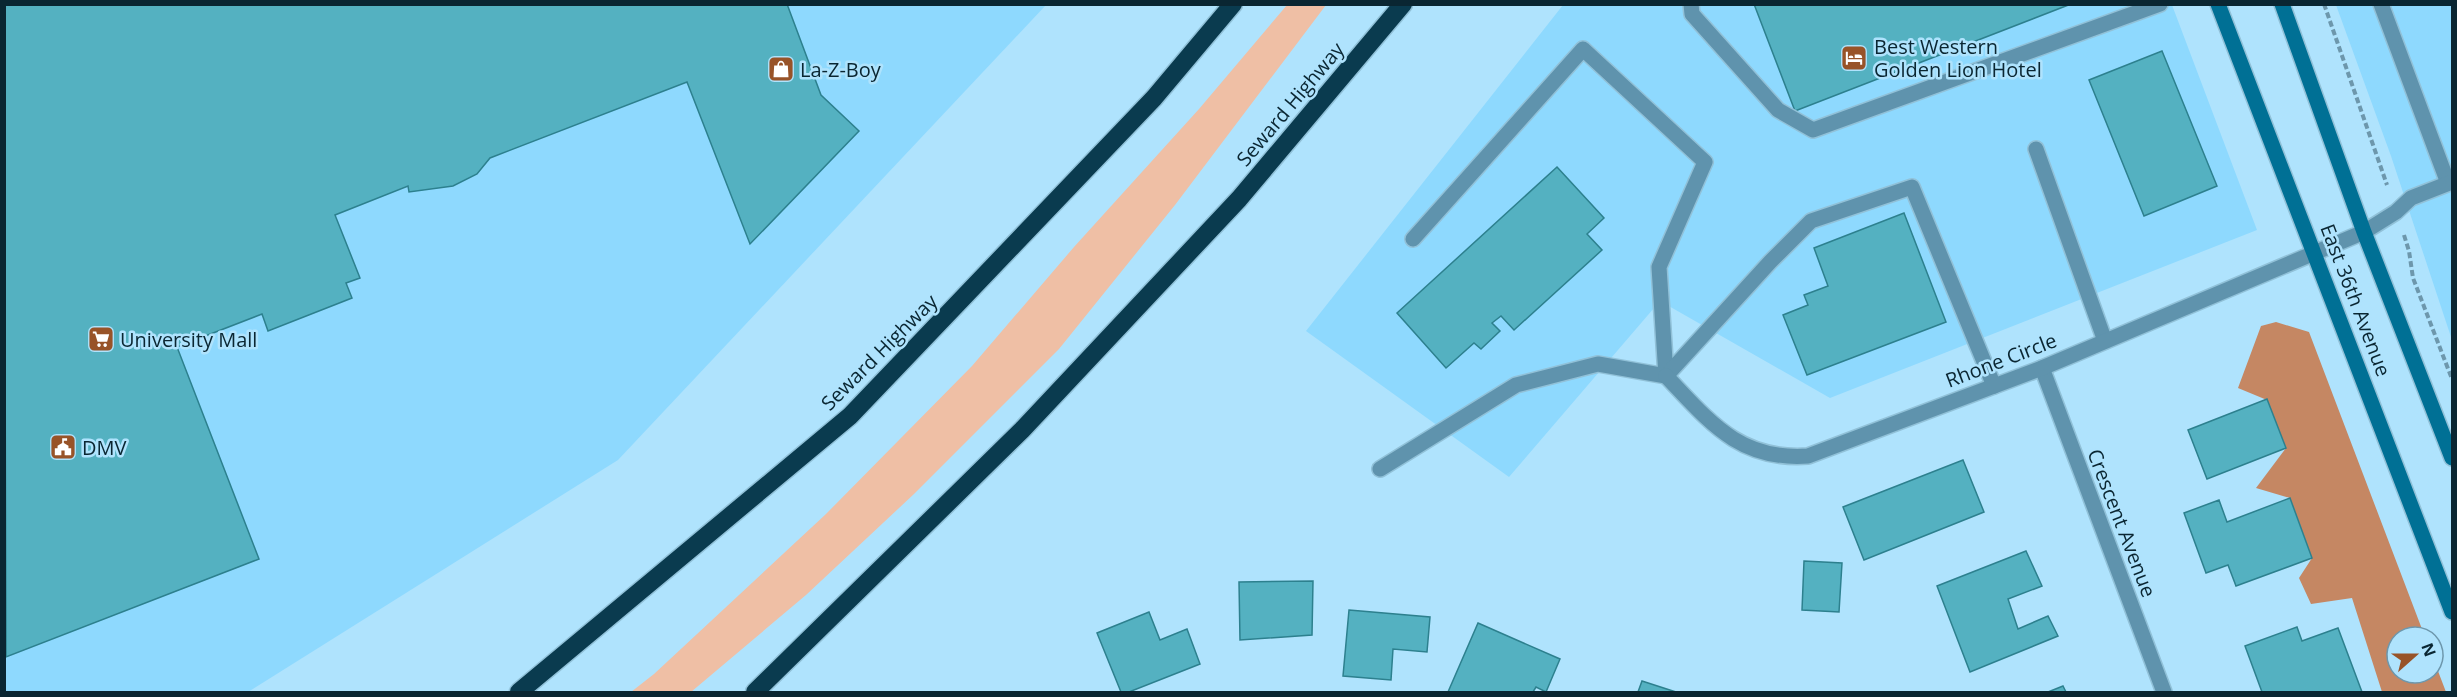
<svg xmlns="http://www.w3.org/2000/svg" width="2457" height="697" font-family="'Open Sans',sans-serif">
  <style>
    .built { fill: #8ed9fe }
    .green { fill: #efbfa5 }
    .forest { fill: #c58763 }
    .building { fill: #54b1c1; stroke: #2d808e; stroke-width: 1.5 }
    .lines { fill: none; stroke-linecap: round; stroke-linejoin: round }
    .lane-casing { stroke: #91c1d8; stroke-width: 18 }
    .street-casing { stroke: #91c1d8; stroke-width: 18 }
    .secondary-casing { stroke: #91c1d8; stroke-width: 18 }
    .highway-casing { stroke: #91c1d8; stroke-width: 21 }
    .path { stroke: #6d97ac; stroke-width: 4; stroke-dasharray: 6 3; stroke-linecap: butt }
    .lane { stroke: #5f93ad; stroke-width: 15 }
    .street { stroke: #5f93ad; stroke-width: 15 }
    .secondary { stroke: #007095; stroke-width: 15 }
    .highway { stroke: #0a3b4f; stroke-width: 18 }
    .labels { text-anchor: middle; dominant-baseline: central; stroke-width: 5; stroke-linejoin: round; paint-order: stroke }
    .poi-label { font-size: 20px; fill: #0a2632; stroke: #afe3fd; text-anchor: start }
    .street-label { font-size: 20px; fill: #0a2632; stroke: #afe3fd }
  </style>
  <rect width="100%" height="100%" fill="#afe3fd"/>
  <g class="built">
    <polygon points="4,5 1046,5 618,460 248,692 5,692"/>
    <polygon points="1563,5 2172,5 2257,230 1830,398 1660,301 1509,477 1306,331"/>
    <polygon points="2336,5 2452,5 2452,340 2391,156"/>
  </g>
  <polygon class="green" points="1287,5 1326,5 1175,205 1059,349 914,494 806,595 691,692 631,692 654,674 826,514 972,366 1074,247 1199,109"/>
  <polygon class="forest" points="2276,322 2309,332 2425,637 2397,637 2397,673 2433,673 2433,658 2446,692 2382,692 2352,598 2311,604 2299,578 2312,558 2290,498 2256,488 2286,448 2267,400 2238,388 2261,326"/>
  <g class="building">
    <polygon points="4,4 787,4 821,95 859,131 750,244 687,82 490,158 477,174 453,186 409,192 408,186 335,215 360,278 346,283 352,298 268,331 262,314 177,347 259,559 6,657"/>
    <polygon points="1754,4 2071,4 1795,111"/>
    <polygon points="2162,51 2217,186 2144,216 2089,80"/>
    <polygon points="1557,167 1604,218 1587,234 1602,250 1514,330 1501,316 1492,323 1500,331 1481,349 1474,343 1446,368 1397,313"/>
    <polygon points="1904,213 1946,322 1807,375 1783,315 1808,305 1804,295 1828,286 1814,248"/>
    <polygon points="2267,399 2286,448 2207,479 2188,430"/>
    <polygon points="1963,460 1984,512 1864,560 1843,507"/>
    <polygon points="2290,498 2312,558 2236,586 2228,565 2206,573 2184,513 2219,500 2227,522"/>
    <polygon points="2026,551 2042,586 2008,599 2018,629 2048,616 2058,636 1970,672 1937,586"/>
    <polygon points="1804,561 1842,563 1839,612 1802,610"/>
    <polygon points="1313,581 1312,635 1240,640 1239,582"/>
    <polygon points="1349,610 1430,617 1427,652 1393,649 1391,680 1343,676"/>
    <polygon points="1149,612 1160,640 1187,629 1200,664 1129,692 1121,692 1097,633"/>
    <polygon points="1478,623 1560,659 1546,692 1536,687 1533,692 1448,692"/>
    <polygon points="2297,627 2302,641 2338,628 2362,692 2262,692 2245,646"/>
    <polygon points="1642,681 1676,692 1638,692"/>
    <polygon points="2063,686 2066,692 2048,692"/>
  </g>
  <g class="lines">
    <defs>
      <g id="lane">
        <polyline points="1691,4 1692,14 1778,110 1813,130 2160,4"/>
        <polyline points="2381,4 2448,183"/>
        <polyline points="2036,149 2105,341"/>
        <polyline points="1413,239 1583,49 1705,162 1659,267 1666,376"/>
        <polyline points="1666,376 1770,262 1811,221 1912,187 1994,386"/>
        <polyline points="1380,469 1516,385 1598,364 1666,376"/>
      </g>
      <g id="street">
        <polyline points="2042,368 2164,692"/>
        <path d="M1666,376c43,45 73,85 142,80l234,-88 322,-136 32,-20 15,-14 41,-16"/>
      </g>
      <g id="secondary">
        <polyline points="2218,4 2452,612"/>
        <polyline points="2282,4 2364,232 2452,458"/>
      </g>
      <g id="highway">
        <polyline points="519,692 850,416 1154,98 1233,4"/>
        <polyline points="755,692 1022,430 1239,199 1403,4"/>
      </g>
    </defs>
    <use href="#lane" class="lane-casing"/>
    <use href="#street" class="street-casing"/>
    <use href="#secondary" class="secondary-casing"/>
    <use href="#highway" class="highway-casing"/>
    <g class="path">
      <polyline points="2324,4 2387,185"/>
      <polyline points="2404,235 2409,251 2413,278 2452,379"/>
    </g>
    <use href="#lane" class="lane"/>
    <use href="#street" class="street"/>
    <use href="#secondary" class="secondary"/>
    <use href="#highway" class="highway"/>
  </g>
  <defs>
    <symbol id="hotel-square" viewBox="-11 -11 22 22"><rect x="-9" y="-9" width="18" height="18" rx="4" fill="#985328" stroke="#afe3fd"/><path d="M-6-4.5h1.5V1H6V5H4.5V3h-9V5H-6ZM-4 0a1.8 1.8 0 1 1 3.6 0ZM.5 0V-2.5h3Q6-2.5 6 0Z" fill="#fff"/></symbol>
    <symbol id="shop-square" viewBox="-11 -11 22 22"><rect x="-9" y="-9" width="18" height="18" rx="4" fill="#985328" stroke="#afe3fd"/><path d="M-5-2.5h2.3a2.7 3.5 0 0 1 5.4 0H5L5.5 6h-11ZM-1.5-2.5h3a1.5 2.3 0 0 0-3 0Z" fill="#fff"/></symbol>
    <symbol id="supermarket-square" viewBox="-11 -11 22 22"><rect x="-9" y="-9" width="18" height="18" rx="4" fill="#985328" stroke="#afe3fd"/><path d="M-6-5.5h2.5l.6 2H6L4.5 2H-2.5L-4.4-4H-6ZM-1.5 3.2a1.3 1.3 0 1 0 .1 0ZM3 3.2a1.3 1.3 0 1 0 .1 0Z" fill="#fff"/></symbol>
    <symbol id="civic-square" viewBox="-11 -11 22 22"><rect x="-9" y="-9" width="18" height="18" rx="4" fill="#985328" stroke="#afe3fd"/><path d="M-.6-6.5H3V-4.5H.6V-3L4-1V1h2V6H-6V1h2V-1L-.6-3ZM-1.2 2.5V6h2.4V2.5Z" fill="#fff"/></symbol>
  </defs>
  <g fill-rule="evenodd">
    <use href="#hotel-square" x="1839" y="43" width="30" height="30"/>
    <use href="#shop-square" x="766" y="54" width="30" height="30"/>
    <use href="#supermarket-square" x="86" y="324" width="30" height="30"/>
    <use href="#civic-square" x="48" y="432" width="30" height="30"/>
  </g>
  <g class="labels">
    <g class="poi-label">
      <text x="1874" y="46">Best Western<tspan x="1874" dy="23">Golden Lion Hotel</tspan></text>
      <text x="800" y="69">La-Z-Boy</text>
      <text x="120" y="339">University Mall</text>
      <text x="82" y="447">DMV</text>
    </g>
    <g class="street-label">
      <text transform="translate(1290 104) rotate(-50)">Seward Highway</text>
      <text transform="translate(2356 300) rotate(69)">East 36th Avenue</text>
      <text transform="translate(879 352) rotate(-45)">Seward Highway</text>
      <text transform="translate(2001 360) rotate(-21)">Rhone Circle</text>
      <text transform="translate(2122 523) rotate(69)">Crescent Avenue</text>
    </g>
  </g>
  <rect width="2457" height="697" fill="none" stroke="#0a2632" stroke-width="12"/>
  <g transform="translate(2415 655) rotate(69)"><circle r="28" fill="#afe3fd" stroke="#6d97ac" stroke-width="1.5"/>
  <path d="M0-4.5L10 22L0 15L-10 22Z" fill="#985328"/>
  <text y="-9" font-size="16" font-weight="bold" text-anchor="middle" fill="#0a2632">N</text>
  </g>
</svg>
